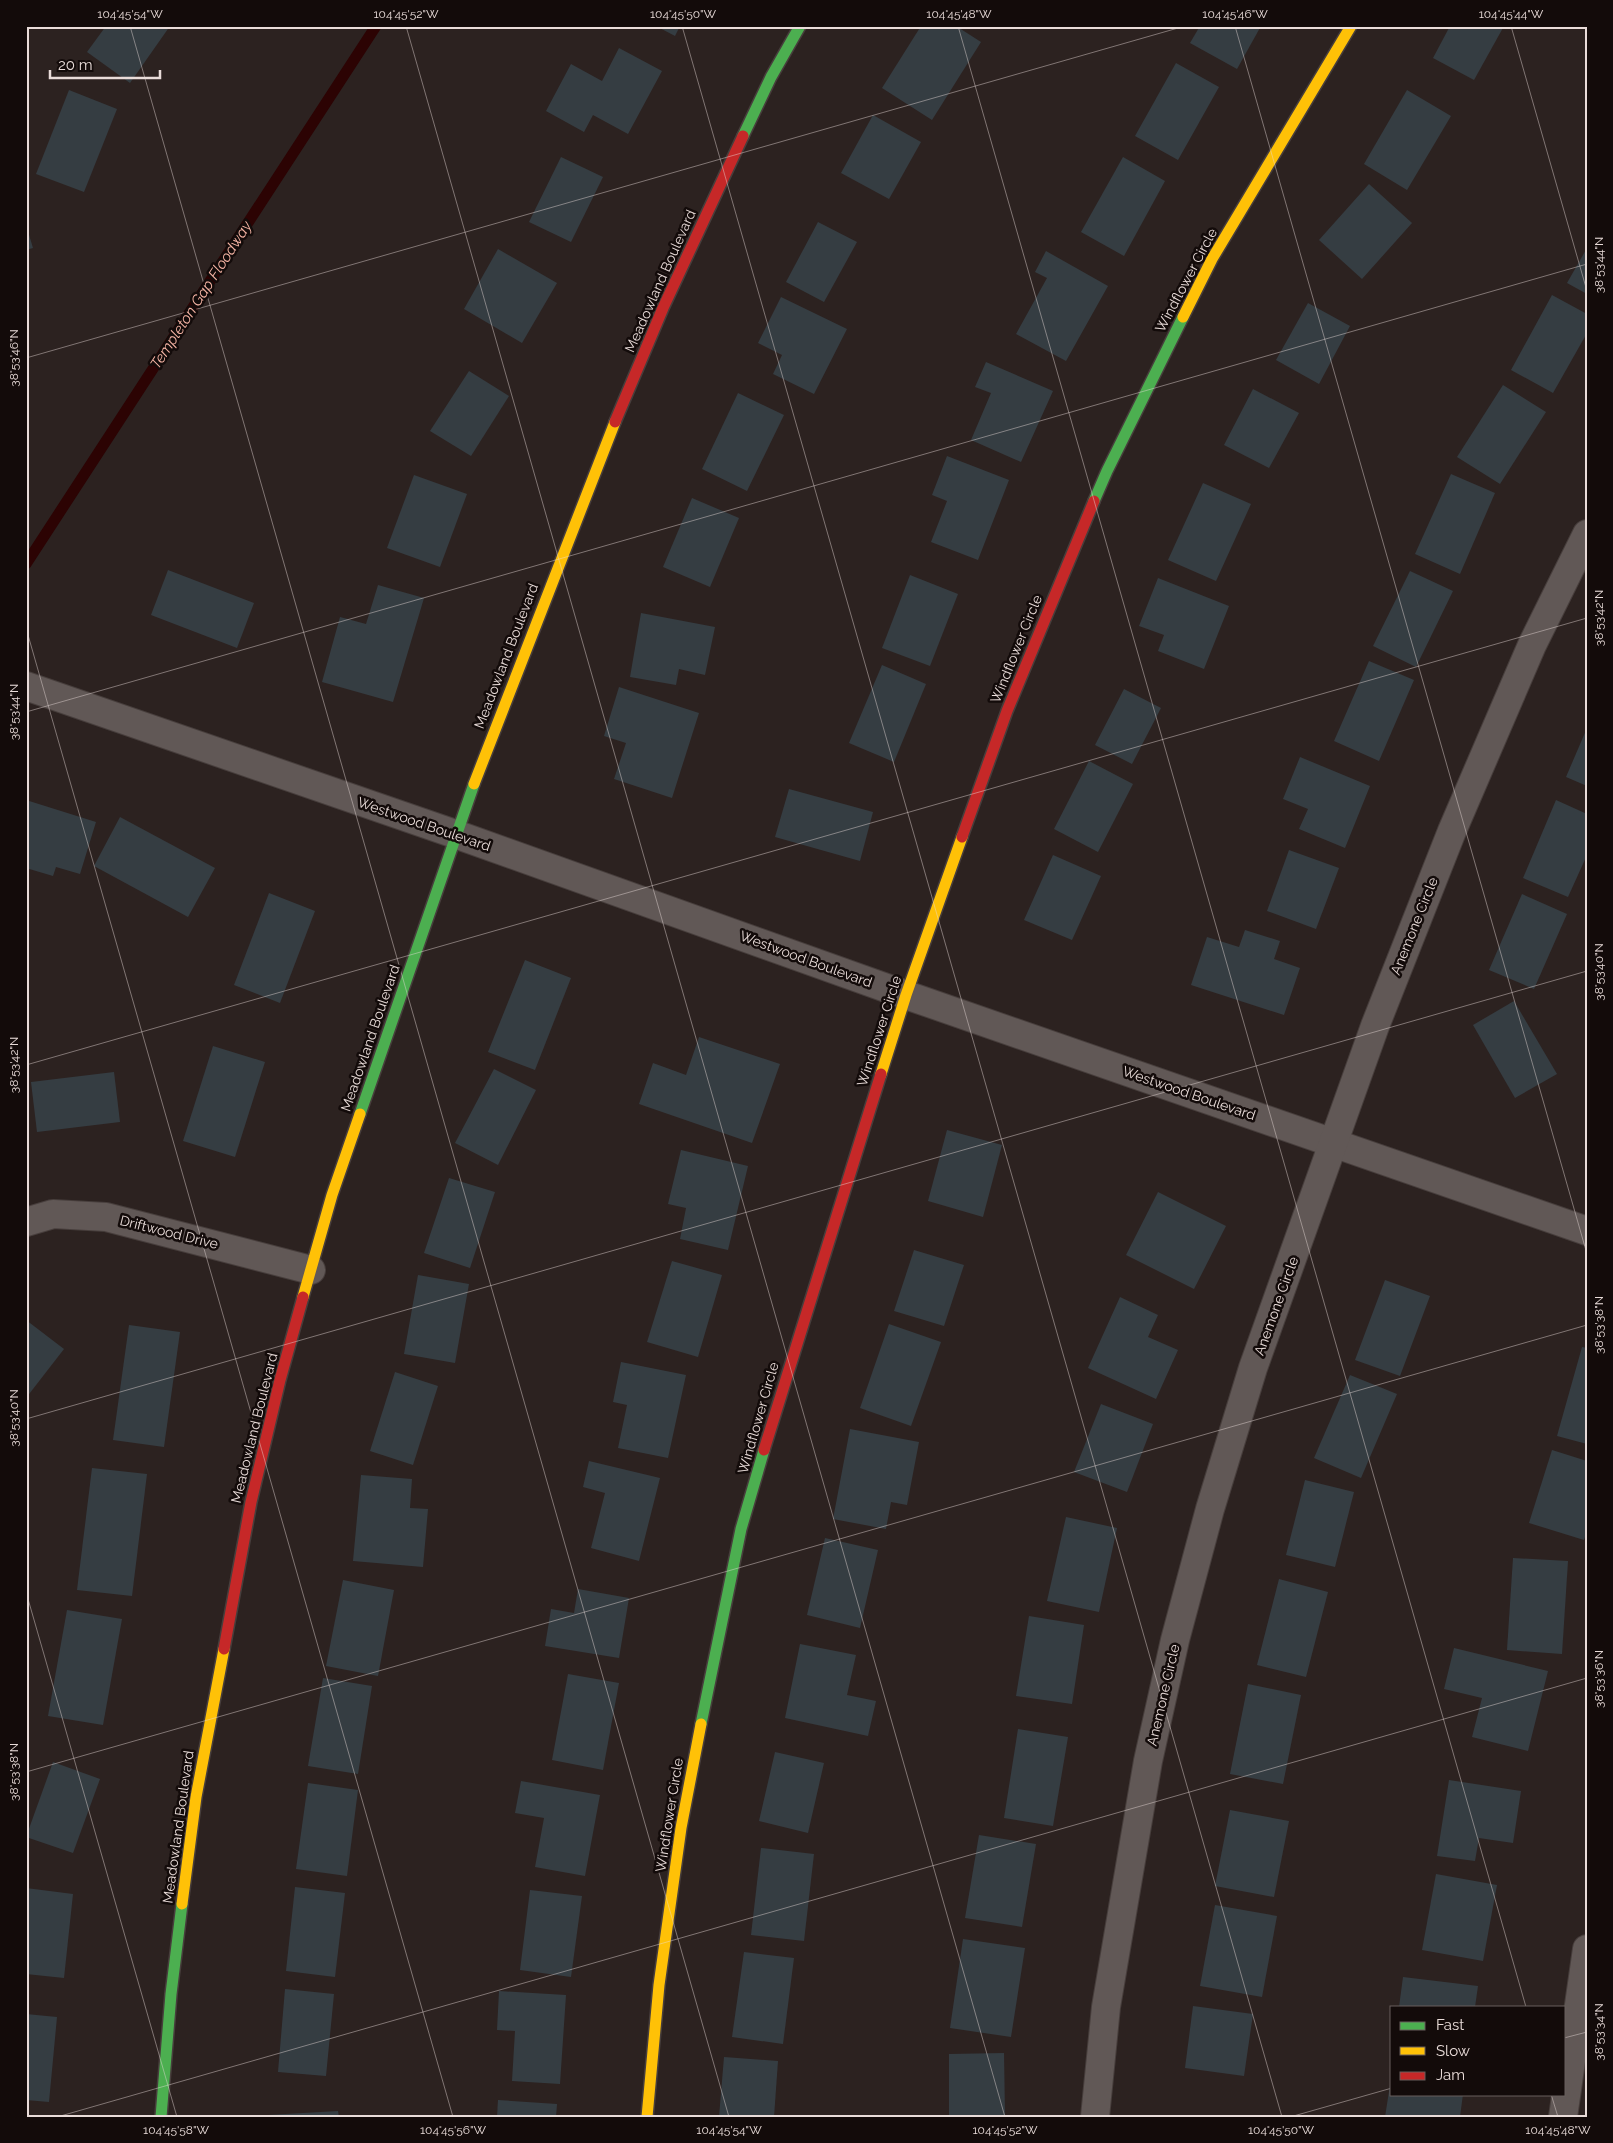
<svg xmlns="http://www.w3.org/2000/svg" width="1613" height="2143" font-family="Raleway,sans-serif">
	<style>
		.lines { fill: none; stroke-linecap: round; stroke-linejoin: round }
		.stream { stroke: #2c0303; stroke-width: 11 }
		.building { fill: #353d42 }
		.street-casing { stroke: #473e3c; stroke-width: 30 }
		.fast-casing { stroke: #473e3c; stroke-width: 14 }
		.slow-casing { stroke: #473e3c; stroke-width: 14 }
		.jam-casing { stroke: #473e3c; stroke-width: 14 }
		.street { stroke: #615856; stroke-width: 28 }
		.fast { stroke: #4caf50; stroke-width: 11 }
		.slow { stroke: #ffc107; stroke-width: 11 }
		.jam { stroke: #c62828; stroke-width: 11 }
		.ticks { fill: none; stroke: #e9dcd9; stroke-width: 1; stroke-opacity: 0.45 }
		.labels { text-anchor: middle; stroke-width: 5; stroke-linejoin: round; paint-order: stroke }
		.street-label { font-size: 14px; fill: #e9dcd9; stroke: #130b0a }
		.water-label { font-size: 15px; font-style: italic; fill: #f7b5a5; stroke: #130b0a }
		.neatline { fill: none; stroke: #e9dcd9; stroke-width: 2 }
		.ticks-label { font-size: 12px; text-anchor: middle; fill: #e9dcd9 }
	</style>
	<rect width="100%" height="100%" fill="#2c2220"/>
	<g class="lines">
		<!-- stream -->
		<path class="stream" d="M26 564 376 26"/>
	</g>
	<!-- building -->
	<g class="building">
		<path d="M106 26H170L130 83 87 52Z"/>
		<path d="M656 26H680L675 36Z"/>
		<path d="M921 26H956L981 42 932 120 882 88Z"/>
		<path d="M1200 26H1261L1237 69 1190 43Z"/>
		<path d="M1450 26H1504L1474 80 1433 58Z"/>
		<path d="M619 48 662 71 628 134 593 115 584 132 546 111 571 64 602 81Z"/>
		<path d="M1176 63 1219 87 1178 160 1135 136Z"/>
		<path d="M69 90 117 109 84 192 36 174Z"/>
		<path d="M1407 90 1451 116 1407 190 1364 164Z"/>
		<path d="M873 115 921 142 889 199 841 173Z"/>
		<path d="M561 157 603 177 571 242 529 222Z"/>
		<path d="M1123 157 1165 181 1124 256 1081 232Z"/>
		<path d="M1369 184 1412 223 1362 279 1319 240Z"/>
		<path d="M818 222 857 242 824 302 786 282Z"/>
		<path d="M26 225 33 248 26 250Z"/>
		<path d="M1587 248V294L1567 283Z"/>
		<path d="M498 249 557 283 522 343 464 309Z"/>
		<path d="M1046 251 1108 286 1066 361 1016 334 1047 278 1035 272Z"/>
		<path d="M1552 295 1587 314V333L1553 393 1511 370Z"/>
		<path d="M781 297 847 329 814 394 773 374 782 355 758 343Z"/>
		<path d="M1308 303 1350 326 1319 384 1276 360Z"/>
		<path d="M986 362 1053 391 1021 462 971 440 991 393 975 387Z"/>
		<path d="M469 371 509 396 471 456 430 431Z"/>
		<path d="M1503 385 1546 412 1500 484 1457 457Z"/>
		<path d="M1253 389 1299 413 1269 468 1224 445Z"/>
		<path d="M738 393 784 415 747 491 702 469Z"/>
		<path d="M947 456 1009 480 978 560 931 542 947 501 932 495Z"/>
		<path d="M1451 474 1495 493 1460 574 1415 554Z"/>
		<path d="M414 475 467 494 440 567 387 548Z"/>
		<path d="M1203 483 1251 504 1216 581 1168 560Z"/>
		<path d="M692 498 739 518 710 587 663 567Z"/>
		<path d="M168 570 254 603 237 648 151 615Z"/>
		<path d="M1410 571 1453 591 1416 667 1373 646Z"/>
		<path d="M910 575 958 594 930 666 882 648Z"/>
		<path d="M1158 578 1229 606 1204 669 1158 651 1164 635 1139 626Z"/>
		<path d="M378 585 424 598 393 702 322 682 340 617 366 624Z"/>
		<path d="M641 613 715 627 705 675 679 669 676 685 630 677Z"/>
		<path d="M1369 661 1414 680 1379 761 1334 741Z"/>
		<path d="M882 665 926 684 894 762 849 743Z"/>
		<path d="M619 687 699 713 672 798 614 779 626 743 604 736Z"/>
		<path d="M1124 689 1161 708 1132 764 1095 745Z"/>
		<path d="M1587 728V786L1566 777Z"/>
		<path d="M1300 757 1370 786 1345 848 1299 829 1308 809 1283 799Z"/>
		<path d="M1089 761 1133 784 1098 852 1054 829Z"/>
		<path d="M789 789 873 812 860 861 775 837Z"/>
		<path d="M26 800 96 822 80 874 56 867 53 876 26 868Z"/>
		<path d="M1556 800 1587 814V855L1568 897 1523 878Z"/>
		<path d="M120 817 215 868 188 917 94 866Z"/>
		<path d="M1289 850 1339 868 1316 929 1267 911Z"/>
		<path d="M1053 855 1101 876 1072 940 1024 920Z"/>
		<path d="M269 893 315 911 280 1003 234 985Z"/>
		<path d="M1522 894 1567 914 1534 989 1489 970Z"/>
		<path d="M1245 930 1280 941 1274 959 1300 968 1284 1015 1191 985 1207 937 1239 947Z"/>
		<path d="M525 960 571 978 535 1070 488 1052Z"/>
		<path d="M1514 1001 1557 1074 1515 1098 1473 1025Z"/>
		<path d="M699 1037 780 1064 752 1143 639 1104 653 1063 686 1075Z"/>
		<path d="M213 1046 265 1062 235 1157 183 1141Z"/>
		<path d="M494 1069 536 1090 498 1165 455 1143Z"/>
		<path d="M114 1072 120 1122 37 1132 31 1082Z"/>
		<path d="M947 1130 1002 1145 983 1217 928 1201Z"/>
		<path d="M681 1150 748 1166 728 1250 680 1239 686 1208 668 1204Z"/>
		<path d="M449 1178 495 1192 470 1268 424 1253Z"/>
		<path d="M1158 1192 1226 1226 1194 1289 1126 1255Z"/>
		<path d="M914 1250 964 1265 944 1326 894 1311Z"/>
		<path d="M672 1261 722 1275 698 1357 647 1342Z"/>
		<path d="M418 1275 469 1284 455 1363 404 1354Z"/>
		<path d="M1385 1280 1430 1296 1400 1376 1355 1360Z"/>
		<path d="M1120 1297 1158 1315 1148 1337 1178 1350 1156 1399 1088 1368Z"/>
		<path d="M26 1320 64 1349 26 1398Z"/>
		<path d="M889 1324 941 1342 911 1426 860 1408Z"/>
		<path d="M129 1325 180 1332 164 1447 113 1440Z"/>
		<path d="M1582 1347 1587 1348V1444L1557 1436Z"/>
		<path d="M621 1362 686 1375 668 1458 618 1448 627 1405 613 1402Z"/>
		<path d="M395 1372 438 1386 413 1465 370 1451Z"/>
		<path d="M1350 1375 1397 1394 1361 1478 1314 1458Z"/>
		<path d="M1101 1404 1153 1424 1127 1492 1074 1472Z"/>
		<path d="M850 1429 919 1442 907 1505 891 1502 886 1529 833 1519Z"/>
		<path d="M1552 1450 1587 1461V1531L1584 1540 1529 1523Z"/>
		<path d="M589 1461 660 1478 639 1561 591 1548 605 1493 583 1487Z"/>
		<path d="M92 1468 147 1474 132 1596 77 1590Z"/>
		<path d="M361 1475 412 1479 410 1508 428 1509 423 1567 353 1561Z"/>
		<path d="M1305 1480 1354 1492 1335 1567 1286 1555Z"/>
		<path d="M1066 1517 1117 1528 1099 1612 1047 1601Z"/>
		<path d="M825 1538 878 1550 860 1628 807 1615Z"/>
		<path d="M1513 1558 1568 1561 1562 1654 1507 1650Z"/>
		<path d="M1279 1579 1328 1592 1306 1677 1257 1665Z"/>
		<path d="M343 1580 394 1590 378 1676 326 1666Z"/>
		<path d="M578 1589 629 1598 619 1658 545 1646 551 1609 574 1613Z"/>
		<path d="M67 1610 122 1619 103 1725 48 1716Z"/>
		<path d="M1029 1616 1084 1625 1072 1704 1016 1696Z"/>
		<path d="M800 1644 856 1655 847 1695 876 1701 868 1736 785 1718Z"/>
		<path d="M1454 1648 1548 1671 1528 1751 1472 1737 1482 1698 1444 1689Z"/>
		<path d="M568 1674 619 1683 603 1770 552 1760Z"/>
		<path d="M323 1678 372 1686 358 1774 308 1766Z"/>
		<path d="M1248 1684 1301 1695 1283 1784 1230 1774Z"/>
		<path d="M1018 1729 1068 1737 1053 1826 1004 1818Z"/>
		<path d="M775 1752 824 1763 808 1833 759 1821Z"/>
		<path d="M53 1762 100 1779 73 1853 26 1837Z"/>
		<path d="M1449 1780 1521 1791 1513 1843 1479 1838 1475 1861 1437 1856Z"/>
		<path d="M521 1781 600 1795 585 1876 535 1867 544 1818 515 1813Z"/>
		<path d="M308 1783 358 1790 347 1876 296 1869Z"/>
		<path d="M1230 1810 1289 1821 1274 1897 1215 1886Z"/>
		<path d="M979 1835 1036 1844 1022 1927 965 1918Z"/>
		<path d="M761 1848 814 1854 804 1941 751 1935Z"/>
		<path d="M1436 1874 1497 1885 1483 1961 1422 1950Z"/>
		<path d="M295 1887 345 1893 335 1977 286 1971Z"/>
		<path d="M26 1888 73 1894 64 1978 26 1974Z"/>
		<path d="M530 1890 582 1896 571 1977 520 1970Z"/>
		<path d="M1215 1905 1277 1916 1262 1997 1200 1986Z"/>
		<path d="M963 1939 1025 1948 1011 2037 950 2028Z"/>
		<path d="M744 1952 794 1958 783 2044 732 2037Z"/>
		<path d="M1403 1977 1478 1986 1475 2007H1399Z"/>
		<path d="M285 1989 334 1994 326 2076 278 2072Z"/>
		<path d="M499 1991 566 1995 560 2084 512 2081 515 2031 497 2030Z"/>
		<path d="M1193 2006 1253 2014 1244 2076 1185 2068Z"/>
		<path d="M26 2014 57 2017 49 2102 26 2100Z"/>
		<path d="M1004 2053 1005 2117H949V2054Z"/>
		<path d="M724 2057 778 2061 774 2117H719Z"/>
		<path d="M1390 2085H1392V2094H1463L1460 2117H1385Z"/>
		<path d="M498 2100 557 2104 556 2117H497Z"/>
		<path d="M338 2111 339 2117H268V2115Z"/>
	</g>
	<g class="lines">
		<defs>
			<g id="street">
				<path d="M26 686 455 834 906 995 1587 1231"/>
				<path d="M26 1222 53 1214 106 1217 311 1270"/>
				<path d="M1095 2117 1106 2007 1148 1761 1175 1640 1210 1509 1253 1368 1375 1026 1452 831 1532 645 1587 534"/>
				<path d="M1563 2117 1587 1949"/>
			</g>
			<g id="fast">
				<path d="M743 136 771 77 800 26"/>
				<path d="M1094 501 1107 471 1183 317"/>
				<path d="M360 1114 474 784"/>
				<path d="M701 1724 741 1529 764 1450"/>
				<path d="M161 2117 171 1994 182 1904"/>
			</g>
			<g id="slow">
				<path d="M1183 317 1212 259 1351 26"/>
				<path d="M474 784 615 422"/>
				<path d="M881 1074 906 995 962 837"/>
				<path d="M303 1297 332 1195 360 1114"/>
				<path d="M182 1904 196 1797 224 1649"/>
				<path d="M647 2117 659 1985 681 1828 701 1724"/>
			</g>
			<g id="jam">
				<path d="M615 422 663 308 743 136"/>
				<path d="M962 837 1007 711 1094 501"/>
				<path d="M764 1450 881 1074"/>
				<path d="M224 1649 251 1502 280 1380 303 1297"/>
			</g>
		</defs>
		<!-- street casing -->
		<use href="#street" class="street-casing"/>
		<!-- fast casing -->
		<use href="#fast" class="fast-casing"/>
		<!-- slow casing -->
		<use href="#slow" class="slow-casing"/>
		<!-- jam casing -->
		<use href="#jam" class="jam-casing"/>
		<!-- street -->
		<use href="#street" class="street"/>
		<!-- fast -->
		<use href="#fast" class="fast"/>
		<!-- slow -->
		<use href="#slow" class="slow"/>
		<!-- jam -->
		<use href="#jam" class="jam"/>
	</g>
	<!-- ticks -->
	<path class="ticks" d="M130 26 729 2117M406 26 1005 2117M682 26 1282 2117M958 26 1526 2007M1235 26 1587 1254M1511 26 1587 291M26 358 1185 26M26 628 453 2117M26 712 1587 264M26 1065 1587 618M26 1419 1587 971M26 1592 177 2117M26 1772 1587 1325M1564 2038 1587 2032M1551 2094 1558 2117M57 2117 1587 1678M1290 2117 1392 2088"/>
	<g class="labels">
		<!-- street labels -->
		<g class="street-label">
			<text transform="translate(1186 280) rotate(-62)" y="5">Windflower Circle</text>
			<text transform="translate(660 281) rotate(-66)" y="5">Meadowland Boulevard</text>
			<text transform="translate(1016 649) rotate(-68)" y="5">Windflower Circle</text>
			<text transform="translate(506 656) rotate(-69)" y="5">Meadowland Boulevard</text>
			<text transform="translate(424 824) rotate(19)" y="5">Westwood Boulevard</text>
			<text transform="translate(1414 926) rotate(-68)" y="5">Anemone Circle</text>
			<text transform="translate(806 959) rotate(20)" y="5">Westwood Boulevard</text>
			<text transform="translate(879 1031) rotate(-72)" y="5">Windflower Circle</text>
			<text transform="translate(370 1038) rotate(-71)" y="5">Meadowland Boulevard</text>
			<text transform="translate(1189 1093) rotate(19)" y="5">Westwood Boulevard</text>
			<text transform="translate(169 1232) rotate(14)" y="5">Driftwood Drive</text>
			<text transform="translate(1276 1306) rotate(-70)" y="5">Anemone Circle</text>
			<text transform="translate(758 1418) rotate(-74)" y="5">Windflower Circle</text>
			<text transform="translate(254 1428) rotate(-76)" y="5">Meadowland Boulevard</text>
			<text transform="translate(1163 1695) rotate(-77)" y="5">Anemone Circle</text>
			<text transform="translate(669 1815) rotate(-81)" y="5">Windflower Circle</text>
			<text transform="translate(178 1827) rotate(-82)" y="5">Meadowland Boulevard</text>
		</g>
		<!-- water labels -->
		<g class="water-label">
			<text transform="translate(201 295) rotate(-57)" y="5">Templeton Gap Floodway</text>
		</g>
	</g>
	<!-- border -->
	<rect width="1613" height="2143" fill="none" stroke="#130b0a" stroke-width="55"/>
	<!-- legend -->
	<rect x="1390" y="2006" width="175" height="90" fill="#130b0a" stroke="#695f5d"/>
	<rect x="1400" y="2022" width="25" height="8" fill="#4caf50" stroke="#695f5d"/>
	<text x="1436" y="2030" font-size="15" fill="#e9dcd9">Fast</text>
	<rect x="1400" y="2047" width="25" height="8" fill="#ffc107" stroke="#695f5d"/>
	<text x="1436" y="2056" font-size="15" fill="#e9dcd9">Slow</text>
	<rect x="1400" y="2072" width="25" height="8" fill="#c62828" stroke="#695f5d"/>
	<text x="1436" y="2080" font-size="15" fill="#e9dcd9">Jam</text>
	<!-- scale -->
	<path d="M50 70v8h110v-8" fill="none" stroke="#e9dcd9" stroke-width="2.5"/>
	<text x="58" y="70" font-size="15" fill="#e9dcd9" stroke="#130b0a" stroke-width="4" paint-order="stroke">20 m</text>
	<rect x="28" y="28" width="1558" height="2088" class="neatline"/>
	<g class="ticks-label">
		<text x="130" y="18">104°45'54"W</text>
		<text x="406" y="18">104°45'52"W</text>
		<text x="683" y="18">104°45'50"W</text>
		<text x="959" y="18">104°45'48"W</text>
		<text x="1235" y="18">104°45'46"W</text>
		<text x="1511" y="18">104°45'44"W</text>
		<text transform="translate(1599 265) rotate(-90)" y="4">38°53'44"N</text>
		<text transform="translate(14 358) rotate(-90)" y="4">38°53'46"N</text>
		<text transform="translate(1599 618) rotate(-90)" y="4">38°53'42"N</text>
		<text transform="translate(14 712) rotate(-90)" y="4">38°53'44"N</text>
		<text transform="translate(1599 972) rotate(-90)" y="4">38°53'40"N</text>
		<text transform="translate(14 1065) rotate(-90)" y="4">38°53'42"N</text>
		<text transform="translate(1599 1325) rotate(-90)" y="4">38°53'38"N</text>
		<text transform="translate(14 1418) rotate(-90)" y="4">38°53'40"N</text>
		<text transform="translate(1599 1679) rotate(-90)" y="4">38°53'36"N</text>
		<text transform="translate(14 1772) rotate(-90)" y="4">38°53'38"N</text>
		<text transform="translate(1599 2032) rotate(-90)" y="4">38°53'34"N</text>
		<text x="176" y="2134">104°45'58"W</text>
		<text x="453" y="2134">104°45'56"W</text>
		<text x="729" y="2134">104°45'54"W</text>
		<text x="1005" y="2134">104°45'52"W</text>
		<text x="1281" y="2134">104°45'50"W</text>
		<text x="1558" y="2134">104°45'48"W</text>
	</g>
</svg>
